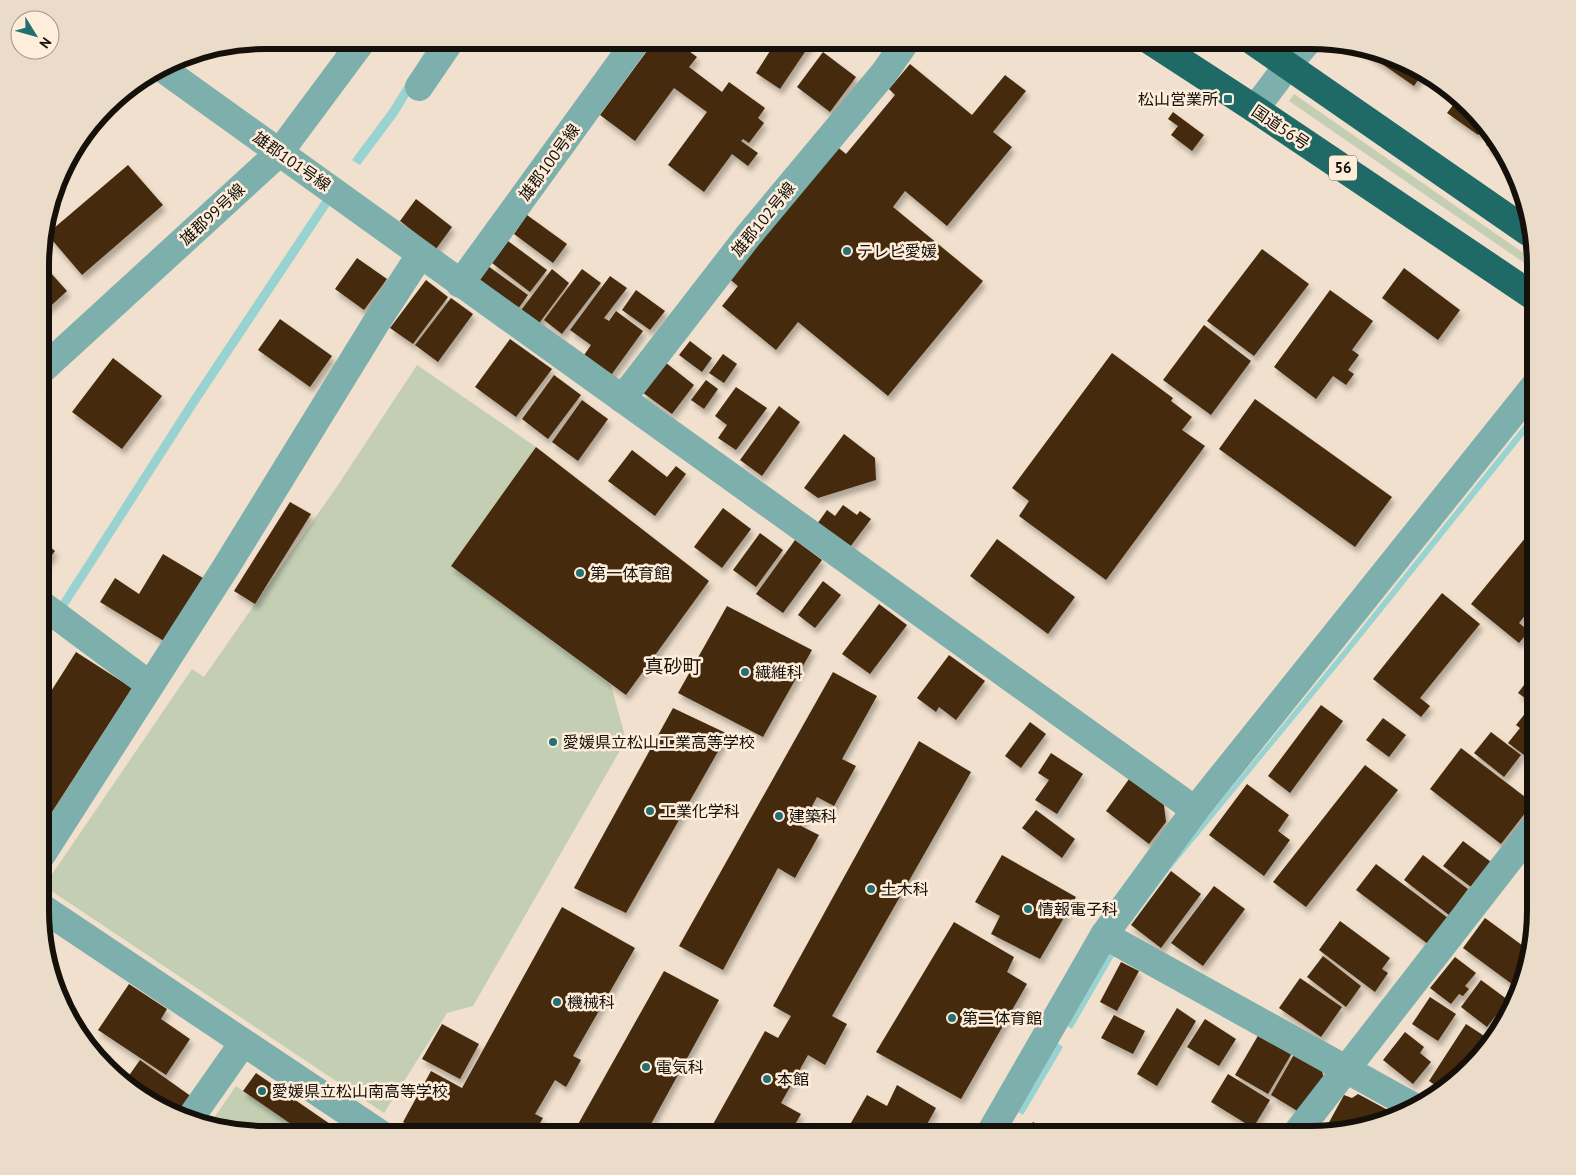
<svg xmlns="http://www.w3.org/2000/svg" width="1576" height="1175" font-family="'PT Sans','Noto Sans JP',sans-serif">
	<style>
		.green { fill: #c3ceb3 }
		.water { fill: #98d2d1 }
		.building { fill: #452c0b; filter: url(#shadow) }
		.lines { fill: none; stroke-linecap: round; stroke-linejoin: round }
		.minor { stroke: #7dafac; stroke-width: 28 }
		.highway { stroke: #1f6a67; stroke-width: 28 }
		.poi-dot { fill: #246f72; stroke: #feedda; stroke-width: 2 }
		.labels { text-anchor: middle; stroke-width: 5; stroke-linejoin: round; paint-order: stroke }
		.shield { fill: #feedda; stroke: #5b5248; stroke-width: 1 }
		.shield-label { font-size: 15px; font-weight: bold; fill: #151009 }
		.poi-label { font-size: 16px; fill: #151009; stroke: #feedda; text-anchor: start }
		.street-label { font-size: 16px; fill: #151009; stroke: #feedda }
		.quarter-label { font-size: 19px; fill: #151009; stroke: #feedda }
		.rim { fill: none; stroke: #151009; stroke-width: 6 }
	</style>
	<defs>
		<filter id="shadow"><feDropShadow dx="3" dy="5.5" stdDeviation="2.5" flood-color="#0004"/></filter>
	</defs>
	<rect width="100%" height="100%" fill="#f0e0cd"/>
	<!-- green -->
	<g class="green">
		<path d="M1294 94 1535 261 1536 271 1289 101Z"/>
		<path d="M417 365 536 447 451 566 611 685 626 740 473 1006 447 1013 384 1113 44 886 192 669 204 677 338 485Z"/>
		<path d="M236 1086 307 1135H250L209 1125Z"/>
	</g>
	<!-- water -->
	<g class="water">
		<path d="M432 40H442L398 114 360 165 352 160 390 109Z"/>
		<path d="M323 199 330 205 197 405 67 607 60 602 190 399Z"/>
		<path d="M1536 410V420L1347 655 1169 871 1130 924 1127 919 1200 826 1343 651Z"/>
		<path d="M1106 951 1114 956 1072 1029 1064 1024Z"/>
		<path d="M1056 1042 1063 1047 1023 1115 1015 1110Z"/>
	</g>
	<!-- building -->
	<g class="building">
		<path d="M655 40H674L697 57 689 67 722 92 729 82 765 108 758 118 764 123 749 143 743 139 741 141 758 153 748 166 732 154 704 192 668 165 707 112 674 88 635 141 600 115Z"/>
		<path d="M777 40H813L780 89 756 73Z"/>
		<path d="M1359 48 1397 57 1423 73 1414 86Z"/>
		<path d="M823 52 856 77 830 112 797 87Z"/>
		<path d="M910 64 972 115 1005 75 1026 91 993 132 1012 147 947 226 905 191 893 207 983 281 888 396 798 322 776 350 722 306 738 286 727 277 835 145 846 154 895 95 889 89Z"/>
		<path d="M1460 96 1484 127 1478 135 1447 113Z"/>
		<path d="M1173 112 1204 135 1192 151 1171 135 1178 126 1168 119Z"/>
		<path d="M1492 137 1511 163 1486 145Z"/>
		<path d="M128 165 163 205 82 275 47 234Z"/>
		<path d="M416 199 452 227 436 249 400 221Z"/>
		<path d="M527 215 567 244 553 263 514 234Z"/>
		<path d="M508 241 547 270 530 292 492 263Z"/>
		<path d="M1262 249 1309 284 1254 356 1207 321Z"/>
		<path d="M357 258 387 279 364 310 335 289Z"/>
		<path d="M42 263 67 291 42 314Z"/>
		<path d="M488 266 528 295 515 313 475 284Z"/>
		<path d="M1404 268 1460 310 1438 340 1382 298Z"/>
		<path d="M552 269 569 283 537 326 519 313Z"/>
		<path d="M582 269 601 283 562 334 544 320Z"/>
		<path d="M610 276 627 288 604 318 609 321 616 311 643 331 609 378 582 358 591 345 570 330Z"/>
		<path d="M426 280 448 297 413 344 390 328Z"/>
		<path d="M636 290 665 311 650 330 622 310Z"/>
		<path d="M1330 290 1373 321 1352 350 1359 355 1348 370 1354 374 1346 385 1333 376 1316 399 1274 367Z"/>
		<path d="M451 298 473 314 438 362 415 345Z"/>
		<path d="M280 319 332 356 310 387 258 350Z"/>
		<path d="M1204 325 1251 361 1211 415 1163 380Z"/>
		<path d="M510 339 552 369 516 417 475 387Z"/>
		<path d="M690 341 712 358 702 372 679 355Z"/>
		<path d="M1112 353 1173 398 1171 401 1192 417 1182 430 1205 446 1106 580 1019 516 1029 501 1012 488Z"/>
		<path d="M723 354 737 364 724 383 709 373Z"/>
		<path d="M113 358 162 396 122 449 72 412Z"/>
		<path d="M665 362 694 385 672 414 642 392Z"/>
		<path d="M554 375 581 395 548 439 522 419Z"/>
		<path d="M706 380 718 389 704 409 691 400Z"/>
		<path d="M736 387 767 408 736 450 718 438 727 425 715 416Z"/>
		<path d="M1255 399 1392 497 1355 547 1219 449Z"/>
		<path d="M582 400 608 419 578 461 552 442Z"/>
		<path d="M779 406 800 422 762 476 740 460Z"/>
		<path d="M844 434 875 458 876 480 818 498 804 488Z"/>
		<path d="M536 447 709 581 626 695 451 566Z"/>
		<path d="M632 450 667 477 676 466 686 474 655 516 608 481Z"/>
		<path d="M290 502 311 514 255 604 234 591Z"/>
		<path d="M843 505 857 515 860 511 871 519 847 551 815 527 827 510 835 516Z"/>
		<path d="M723 508 751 529 722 568 694 547Z"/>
		<path d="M1536 525V602L1519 623 1529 631 1519 643 1471 604Z"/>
		<path d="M760 533 783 550 756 587 733 570Z"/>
		<path d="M997 539 1075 597 1048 634 970 576Z"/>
		<path d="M41 540 55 551 41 570Z"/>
		<path d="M795 540 822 560 783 613 756 594Z"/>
		<path d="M163 554 203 578 164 641 100 602 115 578 139 594Z"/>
		<path d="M823 581 841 595 815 628 798 615Z"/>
		<path d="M1442 593 1480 624 1420 698 1430 706 1421 717 1373 679Z"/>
		<path d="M879 604 907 625 870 674 842 654Z"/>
		<path d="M727 606 812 650 763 737 678 693Z"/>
		<path d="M76 652 132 688 41 829V707Z"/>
		<path d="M949 655 985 681 956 720 939 707 936 712 917 698Z"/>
		<path d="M1536 669V706L1518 693Z"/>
		<path d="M833 672 877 696 842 759 856 766 834 806 817 797 801 826 819 835 795 878 778 868 723 970 679 946Z"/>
		<path d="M1321 705 1343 721 1290 793 1268 776Z"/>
		<path d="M1531 706 1536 710V764L1508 743 1520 728 1516 725Z"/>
		<path d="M673 708 728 734 626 913 574 888Z"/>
		<path d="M1383 718 1406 735 1389 757 1366 740Z"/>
		<path d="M1030 722 1046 734 1021 768 1005 756Z"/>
		<path d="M1491 732 1521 755 1504 777 1474 753Z"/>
		<path d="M919 741 971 772 832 1016 847 1024 825 1065 808 1055 781 1103 801 1114 789 1135H707L765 1031 778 1038 791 1016 773 1006Z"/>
		<path d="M1461 748 1533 803 1501 844 1430 789Z"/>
		<path d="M1051 753 1083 774 1057 814 1035 800 1049 780 1038 773Z"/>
		<path d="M1365 765 1398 790 1306 907 1273 882Z"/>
		<path d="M1129 779 1164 805 1166 822 1149 844 1106 811Z"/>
		<path d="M1247 784 1289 815 1278 831 1290 840 1264 876 1209 835Z"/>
		<path d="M1036 810 1075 839 1062 858 1022 828Z"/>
		<path d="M1463 841 1491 862 1471 887 1443 866Z"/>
		<path d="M1002 855 1076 897 1040 959 991 934 1000 916 975 902Z"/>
		<path d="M1423 855 1468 889 1449 915 1404 880Z"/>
		<path d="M1376 864 1448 918 1428 944 1356 890Z"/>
		<path d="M1171 871 1201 894 1161 948 1131 925Z"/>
		<path d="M1214 886 1245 909 1203 966 1171 943Z"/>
		<path d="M562 907 635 948 573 1056 581 1060 566 1087 555 1080 535 1114 543 1118 533 1135H426L403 1122 431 1071 462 1088Z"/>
		<path d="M1485 918 1530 951 1520 990 1463 948Z"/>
		<path d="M1340 921 1390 958 1382 969 1388 973 1375 992 1319 950Z"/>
		<path d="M954 922 1014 957 1007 972 1027 984 961 1099 876 1052Z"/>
		<path d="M1323 956 1361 986 1346 1007 1307 977Z"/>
		<path d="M1455 957 1476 973 1465 986 1469 989 1463 996 1459 994 1451 1004 1430 988Z"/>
		<path d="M1121 962 1139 971 1117 1011 1100 1002Z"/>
		<path d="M664 971 719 1000 645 1135H572Z"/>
		<path d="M1300 978 1342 1007 1321 1037 1279 1008Z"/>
		<path d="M1481 980 1508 1000 1487 1027 1461 1007Z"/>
		<path d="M129 984 167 1009 161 1019 190 1039 166 1075 98 1030Z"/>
		<path d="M1430 997 1456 1014 1438 1041 1412 1024Z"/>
		<path d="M1177 1008 1196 1021 1157 1086 1137 1074Z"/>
		<path d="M1114 1015 1145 1031 1133 1054 1101 1038Z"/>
		<path d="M1205 1019 1236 1039 1219 1066 1187 1047Z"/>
		<path d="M442 1024 479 1044 460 1079 422 1059Z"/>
		<path d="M1466 1024 1492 1041 1481 1058 1479 1060 1473 1055 1461 1073 1441 1089 1429 1081Z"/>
		<path d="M1405 1032 1424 1047 1420 1053 1431 1062 1413 1084 1383 1060Z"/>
		<path d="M1259 1034 1292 1053 1268 1094 1235 1075Z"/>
		<path d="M1296 1051 1321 1065 1324 1081 1304 1115 1271 1095Z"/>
		<path d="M140 1060 192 1097 177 1117 123 1084Z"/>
		<path d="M256 1073 346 1135H307L243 1091Z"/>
		<path d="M1228 1074 1270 1100 1253 1128 1211 1102Z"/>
		<path d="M897 1085 936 1108 921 1135H844L867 1095 887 1106Z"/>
		<path d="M1358 1094 1397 1115 1333 1130 1327 1126 1344 1095 1352 1098Z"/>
		<path d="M1033 1122 1055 1135H1025Z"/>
	</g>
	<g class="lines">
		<!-- minor -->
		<g class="minor">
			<path d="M163 69 1195 810"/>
			<path d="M419 87 451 40"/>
			<path d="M1255 109 1288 65 1309 40"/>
			<path d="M460 284 637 40"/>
			<path d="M42 370 279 153 363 40"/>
			<path d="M622 399 748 236 884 73 907 40"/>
			<path d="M41 604 150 685"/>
			<path d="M41 856 226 567 376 323 420 255"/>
			<path d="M41 907 382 1135"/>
			<path d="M1104 935 1416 1108"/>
			<path d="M189 1120 243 1043"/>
			<path d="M989 1135 1104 935 1195 810 1536 384"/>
			<path d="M1295 1135 1536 825"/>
		</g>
		<!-- highway -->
		<g class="highway">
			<path d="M1149 40 1255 109 1536 298"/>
			<path d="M1251 40 1528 232"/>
		</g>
	</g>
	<!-- markers -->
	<g class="poi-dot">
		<rect x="1223" y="94" width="10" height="10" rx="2.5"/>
		<circle cx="847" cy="251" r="5"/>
		<circle cx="580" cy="573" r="5"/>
		<circle cx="745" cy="672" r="5"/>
		<circle cx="553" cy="742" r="5"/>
		<circle cx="650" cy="811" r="5"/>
		<circle cx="779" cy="816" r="5"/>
		<circle cx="871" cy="889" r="5"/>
		<circle cx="1028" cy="909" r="5"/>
		<circle cx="557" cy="1002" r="5"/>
		<circle cx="952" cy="1018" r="5"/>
		<circle cx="646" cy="1067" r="5"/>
		<circle cx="767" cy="1079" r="5"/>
		<circle cx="262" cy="1091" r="5"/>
	</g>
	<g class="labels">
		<!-- shield labels -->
		<rect class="shield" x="1329" y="155.5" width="28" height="25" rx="4"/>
		<g class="shield-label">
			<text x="1343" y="173">56</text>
		</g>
		<!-- poi labels -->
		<g class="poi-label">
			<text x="1218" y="105" text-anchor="end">松山営業所</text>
			<text x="857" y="257">テレビ愛媛</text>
			<text x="590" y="579">第一体育館</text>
			<text x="755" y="678">繊維科</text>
			<text x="563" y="748">愛媛県立松山工業高等学校</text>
			<text x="660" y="817">工業化学科</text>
			<text x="789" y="822">建築科</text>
			<text x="881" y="895">土木科</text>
			<text x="1038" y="915">情報電子科</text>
			<text x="567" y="1008">機械科</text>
			<text x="962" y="1024">第二体育館</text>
			<text x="656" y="1073">電気科</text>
			<text x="777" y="1085">本館</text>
			<text x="272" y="1097">愛媛県立松山南高等学校</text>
		</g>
		<!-- street labels -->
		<g class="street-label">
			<text transform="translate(1281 127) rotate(34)" y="6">国道56号</text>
			<text transform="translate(292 161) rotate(35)" y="6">雄郡101号線</text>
			<text transform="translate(549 162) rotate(-54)" y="6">雄郡100号線</text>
			<text transform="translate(212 214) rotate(-43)" y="6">雄郡99号線</text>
			<text transform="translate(763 219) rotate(-51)" y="6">雄郡102号線</text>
		</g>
		<!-- quarter labels -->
		<g class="quarter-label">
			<text x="673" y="673">真砂町</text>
		</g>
	</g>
	<!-- crop -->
	<path d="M0 0H1576V1175H0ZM265 49H1311A216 216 0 0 1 1527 265V910A216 216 0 0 1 1311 1126H265A216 216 0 0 1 49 910V265A216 216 0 0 1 265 49Z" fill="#ebdbc9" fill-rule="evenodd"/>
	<path class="rim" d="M265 49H1311A216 216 0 0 1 1527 265V910A216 216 0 0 1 1311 1126H265A216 216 0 0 1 49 910V265A216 216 0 0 1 265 49Z"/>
	<!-- north arrow -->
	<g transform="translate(35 35) rotate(127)"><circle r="24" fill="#feedda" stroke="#a19586"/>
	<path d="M0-4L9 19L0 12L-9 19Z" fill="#246f72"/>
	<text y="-8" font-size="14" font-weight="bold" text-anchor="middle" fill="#151009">N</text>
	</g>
</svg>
